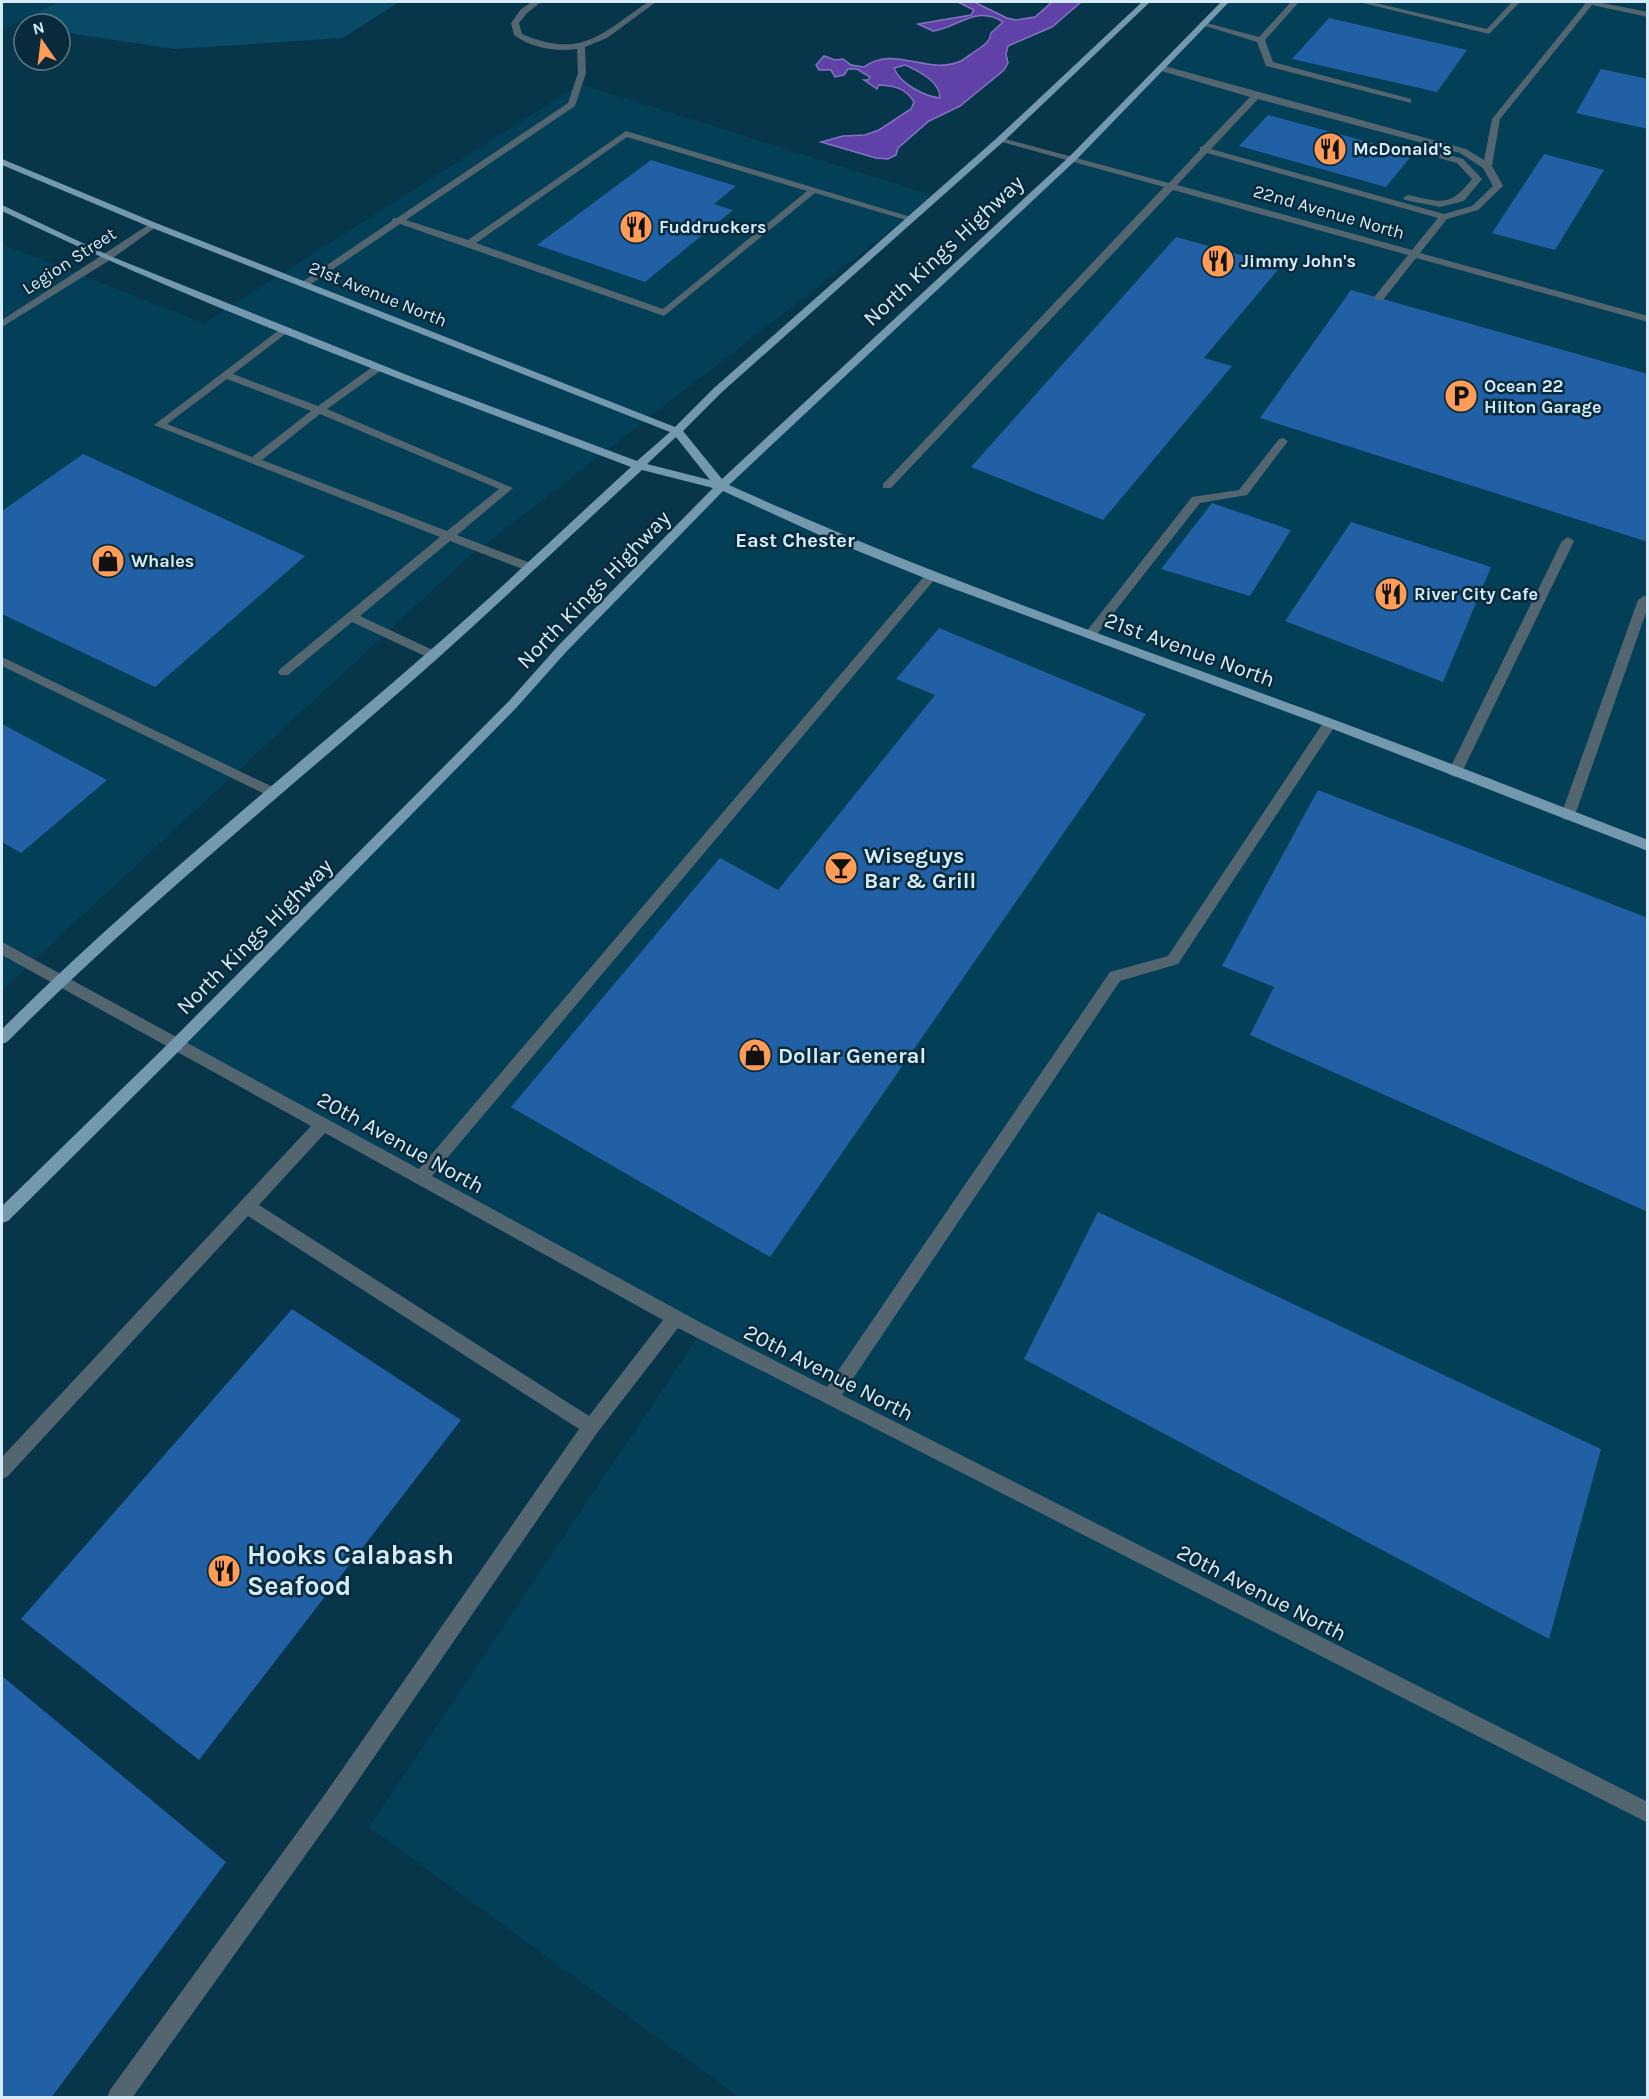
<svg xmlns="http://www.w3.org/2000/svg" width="1649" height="2099" font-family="Karla,sans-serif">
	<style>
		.built { fill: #043f58 }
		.green { fill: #094b67 }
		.water { fill: #6041a8; stroke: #8374c0; stroke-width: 1.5; fill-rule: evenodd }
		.building { fill: #2160a4 }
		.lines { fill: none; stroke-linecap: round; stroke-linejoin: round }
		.minor { fill: #53656f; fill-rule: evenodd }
		.major { fill: #7498ad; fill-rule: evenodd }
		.labels { text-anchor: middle; stroke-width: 5; stroke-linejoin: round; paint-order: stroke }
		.far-poi-label { font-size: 18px; font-weight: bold; fill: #d5ebf8; stroke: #092a3a; text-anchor: start }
		.far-street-label { font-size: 18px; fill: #d5ebf8; stroke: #092a3a }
		.far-neighbourhood-label { font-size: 20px; font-weight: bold; fill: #d5ebf8; stroke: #092a3a }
		.street-label { font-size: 22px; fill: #d5ebf8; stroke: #092a3a }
		.poi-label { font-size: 22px; font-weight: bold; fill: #d5ebf8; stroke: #092a3a; text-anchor: start }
		.near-poi-label { font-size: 27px; font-weight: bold; fill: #d5ebf8; stroke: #092a3a; text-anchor: start }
	</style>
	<rect width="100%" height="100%" fill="#07354a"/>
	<!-- built -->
	<g class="built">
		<path d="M2 2H58L2 30Z"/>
		<path d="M1225 2H1647V2097H739L369 1827 701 1332 177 1044 721 486 1074 157Z"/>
		<path d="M580 84 935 196 465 560 2 990V244L204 323Z"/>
	</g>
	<!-- green -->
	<path class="green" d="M58 2H399L343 38 175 49 74 34 60 31V24H32L21 21Z"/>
	<!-- water -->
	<path class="water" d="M958 2H974L1007 18 1016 20 1035 17 1052 2H1081L1052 27 1008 46 1006 54 1008 63 1004 70 960 106 929 121 898 148 896 155 888 159 876 158 821 142 843 136 865 135 879 130 911 109 914 102C906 88 895 86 879 85L877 89 864 80H868L870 77 857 69H848L844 75 835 77 831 70H819L816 65 824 56 835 60 843 59 851 65 864 67C893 44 929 76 961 61 966 58 971 54 977 50 984 45 990 42 991 33L1003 22C977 4 957 28 933 31L918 24 971 15 974 10ZM905 65C918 71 940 81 940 98 924 96 900 84 894 68Z"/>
	<!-- building -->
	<g class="building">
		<path d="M1329 18 1467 50 1437 92 1292 59Z"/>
		<path d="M1601 69 1648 79V129L1576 113Z"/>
		<path d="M1268 115 1413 154 1386 187 1239 146Z"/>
		<path d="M1544 154 1604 170 1555 250 1492 233Z"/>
		<path d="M651 160 736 186 714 204 733 210 645 282 537 245Z"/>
		<path d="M1176 237 1281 266 1204 358 1232 366 1103 520 971 467Z"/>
		<path d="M1351 290 1648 374V542L1260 418Z"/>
		<path d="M83 454 305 556 155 687 2 614V511Z"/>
		<path d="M1212 503 1291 530 1250 596 1161 569Z"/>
		<path d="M1351 522 1491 567 1443 682 1285 621Z"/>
		<path d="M939 628 1146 714 770 1257 511 1107 720 858 778 890 935 695 896 679Z"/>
		<path d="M2 724 107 780 21 853 2 842Z"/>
		<path d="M1318 790 1648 918V1212L1250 1035 1274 987 1222 966Z"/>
		<path d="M1098 1212 1601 1449 1549 1639 1024 1359Z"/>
		<path d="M292 1309 461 1420 199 1760 21 1619Z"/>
		<path d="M2 1676 226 1862 51 2098H2Z"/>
	</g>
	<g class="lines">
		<!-- minor -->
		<g class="minor">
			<path d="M532 2H541L527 13 519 23 522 34C581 59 600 35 648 2H656L607 38 585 47 586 73 575 106 406 220 468 240 626 131 914 218 906 220 815 193 664 316 400 224 308 286H302V282L392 221 393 218H397L568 103 578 73 577 49C556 52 531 48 514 35L511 23 521 9ZM627 137 807 191 663 309 476 243Z"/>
			<path d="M1291 2H1299L1265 40 1273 62 1411 99V103L1266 66 1257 42 1199 24 1203 22 1259 37Z"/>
			<path d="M1359 2H1371L1487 29 1512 2H1520L1489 34Z"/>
			<path d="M1584 2H1597L1648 12V17L1592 5 1500 119 1492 166 1503 186 1501 188 1478 210 1447 219 1420 253 1648 316V322L1416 258 1383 300H1375V296L1408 255 1173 190 891 488H883V484L1164 187 998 141V137L1169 183 1200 150V147L1203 146 1250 97 1158 70V66L1161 65 1466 149 1484 160 1492 119 1585 4ZM1258 99 1460 153 1483 168 1493 186 1472 206 1444 214 1211 149ZM1207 153 1438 218 1412 250 1177 185Z"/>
			<path d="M1442 153 1463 159 1482 179 1464 201 1440 207 1405 200 1403 198 1408 195C1442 202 1449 208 1472 179L1457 163 1439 158V154Z"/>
			<path d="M153 222 158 225 156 227 110 260 2 327V320Z"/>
			<path d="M283 327 292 329 233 374 318 406 375 365H383V369L327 409 513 488 457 535 533 564V570H525L450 541 360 616 437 652 439 655 437 658H429L352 622 288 675H280L278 672 280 669 440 537 154 425ZM227 379 311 411 252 457 167 424ZM320 414 499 489 447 531 262 460Z"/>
			<path d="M1283 438 1288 441 1247 495 1200 503 1094 638H1086V632L1192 497 1239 490 1279 439Z"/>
			<path d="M1568 537 1574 541 1462 772 1455 777 1450 775 1448 772 1562 541Z"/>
			<path d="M931 572 935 573V579L432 1176 707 1326 827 1387 1110 972 1168 956 1325 720H1335L1336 723 1335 726 1178 964 1120 981 842 1395 1648 1802V1823L678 1328 597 1433 337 1811 132 2098H107L110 2090 323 1797 579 1429 248 1216 8 1476 2 1479V1457L311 1126 2 955V942L419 1169 927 573ZM325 1133 663 1320 589 1416 259 1205Z"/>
			<path d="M1644 596 1648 597V607L1575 815 1568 820 1563 819 1561 815 1638 600Z"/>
			<path d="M2 657 277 789 279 792 277 795H267L2 666Z"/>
		</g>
		<!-- major -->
		<path class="major" d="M1142 2H1150L1004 141 722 392 683 431 722 479 1071 155 1221 2H1229L1077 159 729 485C917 570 1111 638 1305 709 1420 751 1534 796 1648 840V851L1325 726 927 579 828 539 723 491 566 652 517 707 182 1048 8 1221 2 1223V1206L172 1040 509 701 558 646 713 488 642 470C574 532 507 596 438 658 294 786 143 906 7 1042L2 1044V1029C136 896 284 777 427 653 497 593 563 529 631 467 420 387 206 309 2 211V205L110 256 412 377 637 461 670 432 150 227 2 165V159L156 223 675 427 714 388 998 137ZM676 437 710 480 647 464Z"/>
	</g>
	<!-- icons -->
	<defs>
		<symbol id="restaurant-disc" viewBox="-11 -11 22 22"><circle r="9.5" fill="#fe9c58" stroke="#092a3a"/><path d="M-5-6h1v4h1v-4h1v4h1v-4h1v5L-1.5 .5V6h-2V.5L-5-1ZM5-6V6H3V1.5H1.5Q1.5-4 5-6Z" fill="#111"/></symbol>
		<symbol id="parking-disc" viewBox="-11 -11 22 22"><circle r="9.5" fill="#fe9c58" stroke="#092a3a"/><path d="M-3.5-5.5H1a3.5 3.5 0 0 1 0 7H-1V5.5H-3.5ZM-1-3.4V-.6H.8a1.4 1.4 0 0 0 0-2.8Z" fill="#111"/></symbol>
		<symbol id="shop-disc" viewBox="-11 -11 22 22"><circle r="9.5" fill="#fe9c58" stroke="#092a3a"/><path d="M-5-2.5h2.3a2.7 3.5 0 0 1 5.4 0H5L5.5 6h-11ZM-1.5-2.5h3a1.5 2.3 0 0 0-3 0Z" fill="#111"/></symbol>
		<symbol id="bar-disc" viewBox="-11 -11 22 22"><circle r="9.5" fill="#fe9c58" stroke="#092a3a"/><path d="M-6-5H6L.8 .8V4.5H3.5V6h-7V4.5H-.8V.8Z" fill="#111"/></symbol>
	</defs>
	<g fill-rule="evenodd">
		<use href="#restaurant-disc" x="1311" y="130" width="38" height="38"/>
		<use href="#restaurant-disc" x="617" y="208" width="38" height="38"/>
		<use href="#restaurant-disc" x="1199" y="242" width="38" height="38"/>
		<use href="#parking-disc" x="1442" y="377" width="38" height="38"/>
		<use href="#shop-disc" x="89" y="542" width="38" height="38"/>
		<use href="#restaurant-disc" x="1372" y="575" width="38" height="38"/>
		<use href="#bar-disc" x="822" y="849" width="38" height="38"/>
		<use href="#shop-disc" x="736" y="1036" width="38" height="38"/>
		<use href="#restaurant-disc" x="205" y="1552" width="38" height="38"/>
	</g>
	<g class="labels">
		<!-- far-poi labels -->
		<g class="far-poi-label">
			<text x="1353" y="155">McDonald's</text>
			<text x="659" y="233">Fuddruckers</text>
			<text x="1241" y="267">Jimmy John's</text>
			<text x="1484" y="392">Ocean 22<tspan x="1484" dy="21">Hilton Garage</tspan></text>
			<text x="131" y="567">Whales</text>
			<text x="1414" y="600">River City Cafe</text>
		</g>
		<!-- far-street labels -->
		<g class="far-street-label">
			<text transform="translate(1329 212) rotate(16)" y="6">22nd Avenue North</text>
			<text transform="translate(69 261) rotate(-33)" y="6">Legion Street</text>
			<text transform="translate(378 294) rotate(22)" y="6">21st Avenue North</text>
		</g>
		<!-- far-neighbourhood labels -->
		<g class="far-neighbourhood-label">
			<text x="795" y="547">East Chester</text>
		</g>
		<!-- street labels -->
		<g class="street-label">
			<text transform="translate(943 250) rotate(-43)" y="8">North Kings Highway</text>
			<text transform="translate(593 589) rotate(-46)" y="8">North Kings Highway</text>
			<text transform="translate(1190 649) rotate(20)" y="8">21st Avenue North</text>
			<text transform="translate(254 936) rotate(-45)" y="8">North Kings Highway</text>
			<text transform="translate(401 1142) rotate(29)" y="8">20th Avenue North</text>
			<text transform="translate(829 1372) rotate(27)" y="8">20th Avenue North</text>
			<text transform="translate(1262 1592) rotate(27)" y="8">20th Avenue North</text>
		</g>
		<!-- poi labels -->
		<g class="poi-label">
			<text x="864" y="863">Wiseguys<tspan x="864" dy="25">Bar &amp; Grill</tspan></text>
			<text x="778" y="1063">Dollar General</text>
		</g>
		<!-- near-poi labels -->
		<g class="near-poi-label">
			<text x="247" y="1564">Hooks Calabash<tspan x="247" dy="31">Seafood</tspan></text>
		</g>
	</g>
	<!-- border -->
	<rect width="1649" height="2099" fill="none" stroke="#d5ebf8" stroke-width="6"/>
	<!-- north arrow -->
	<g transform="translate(42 42) rotate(346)"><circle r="28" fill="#092a3a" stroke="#5b7786" stroke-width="1.5"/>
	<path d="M0-4.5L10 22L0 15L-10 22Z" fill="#fe9c58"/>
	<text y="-9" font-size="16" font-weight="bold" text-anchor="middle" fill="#d5ebf8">N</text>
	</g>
</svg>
